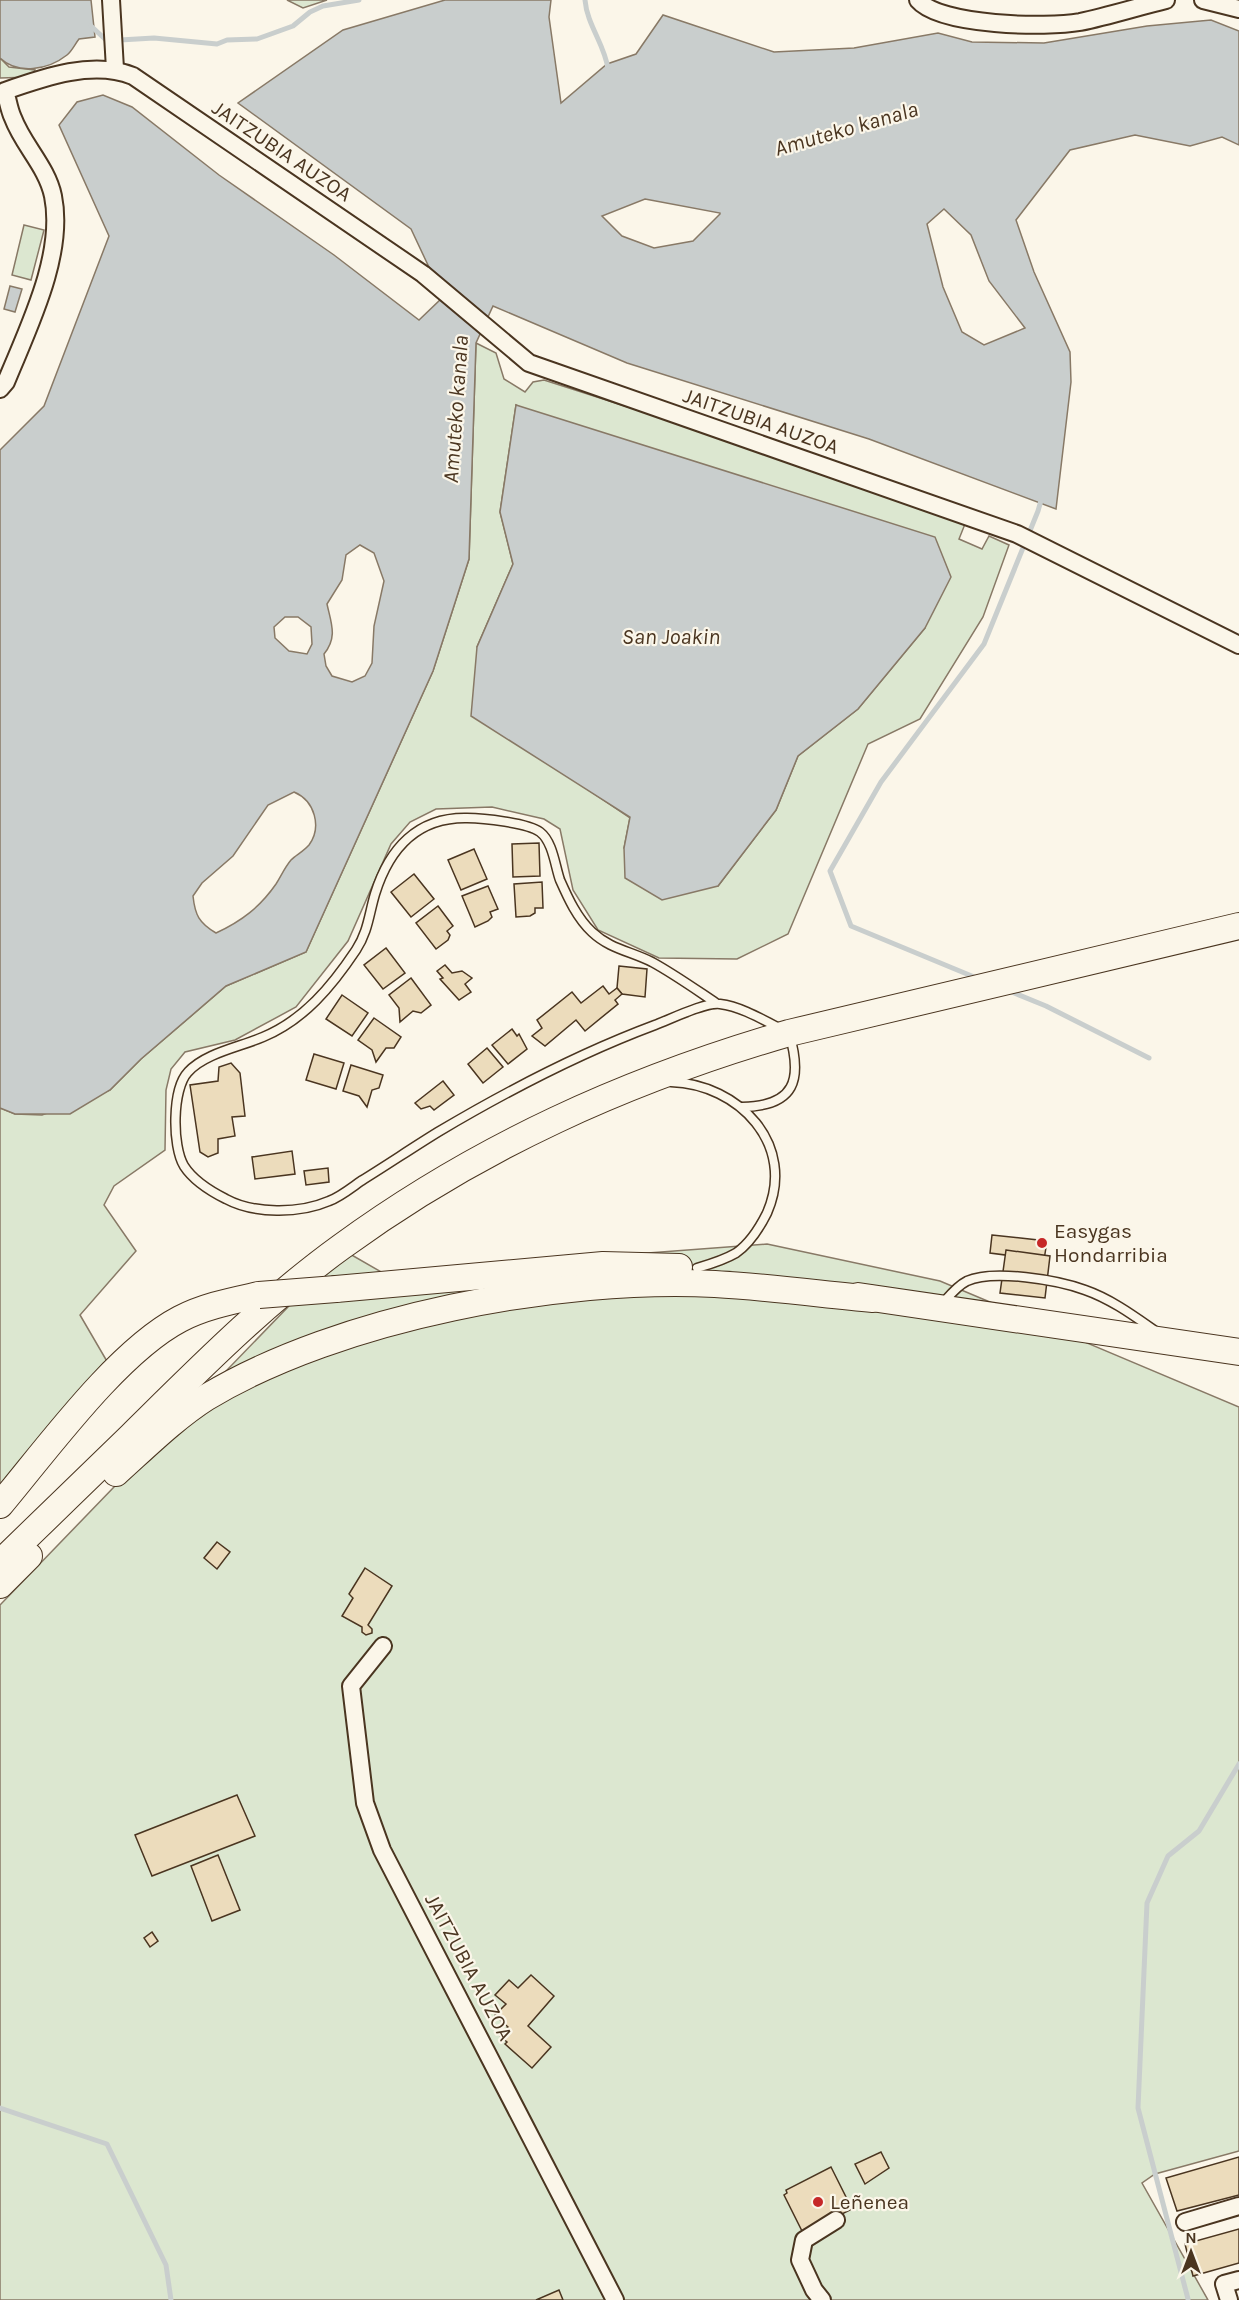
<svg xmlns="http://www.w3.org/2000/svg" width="1239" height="2300" font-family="Karla,sans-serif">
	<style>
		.green { fill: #dce7d0; stroke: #887966; stroke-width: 1.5; fill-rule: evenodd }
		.water { fill: #c9cecd; stroke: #887966; stroke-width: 1.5; fill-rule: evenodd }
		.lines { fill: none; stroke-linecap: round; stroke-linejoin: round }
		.stream { stroke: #c9cecd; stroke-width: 5 }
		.building { fill: #ecdcbc; stroke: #4a3520; stroke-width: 1.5 }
		.service-casing { stroke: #4a3520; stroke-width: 11 }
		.minor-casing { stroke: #4a3520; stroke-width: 20 }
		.primary-casing { stroke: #4a3520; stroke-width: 28 }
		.service { stroke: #fbf6e9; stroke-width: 8 }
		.minor { stroke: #fbf6e9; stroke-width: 16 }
		.primary { stroke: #fbf6e9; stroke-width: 26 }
		.primary-bridge-casing { stroke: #4a3520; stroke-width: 28; stroke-linecap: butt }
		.primary-bridge { stroke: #fbf6e9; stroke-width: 26 }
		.poi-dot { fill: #c62828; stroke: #fbf6e9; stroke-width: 2 }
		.labels { text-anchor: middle; stroke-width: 4.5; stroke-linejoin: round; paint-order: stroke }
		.street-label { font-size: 21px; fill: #4a3520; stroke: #fbf6e9 }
		.poi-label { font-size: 21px; fill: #4a3520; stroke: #fbf6e9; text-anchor: start }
		.water-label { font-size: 22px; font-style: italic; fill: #4a3520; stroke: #fbf6e9 }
	</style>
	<rect width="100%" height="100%" fill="#fbf6e9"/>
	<!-- green -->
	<g class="green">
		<path d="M287 0H327L303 8Z"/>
		<path d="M0 58 9 67 35 70 33 77 0 78Z"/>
		<path d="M24 225 44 230 31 280 12 275Z"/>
		<path d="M476 343 496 353 504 379 525 392 533 382 544 380 821 469 965 524 959 539 982 549 989 536 1009 545 983 617 920 719 868 744 788 934 737 959 659 958 598 930 573 890 560 829 544 819 492 807 436 809 410 822 391 844 348 941 296 1007 235 1040 185 1052 171 1069 166 1090 165 1150 114 1186 104 1205 136 1251 80 1315 108 1363 0 1489V1108L15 1114 42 1115 110 1090 141 1059 226 986 306 952 433 671 469 559ZM516 405 925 628 858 709 798 756 776 810 718 886 624 848 630 818 584 787 477 647 513 564 500 512Z"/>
		<path d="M767 1244 940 1281 1239 1407V2151L1155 2174 1142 2183 1208 2300H0V1605L343 1250 383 1273Z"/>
	</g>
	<!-- water -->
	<g class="water">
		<path d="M0 0H91L95 37 79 39C75 44 72 51 67 55 48 70 18 75 0 58Z"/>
		<path d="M445 0H551L549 17 561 103 607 64 636 54 663 15 774 52 854 48 938 33 972 42 1044 43 1147 26 1211 20 1239 31V145L1222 137 1190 146 1135 135 1070 150 1016 220 1034 272 1070 352 1071 382 1056 509 869 439 627 363 493 306 476 343 469 559 433 671 306 952 226 986 141 1059 110 1090 70 1114H15L0 1108V450L44 406 109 236 59 125 77 102 103 95 132 107 219 175 334 255 419 320 443 297 411 229 238 103 343 30ZM645 199 720 213V214L693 241 654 248 622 236 602 216ZM944 209 971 235 989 281 1025 328 984 345 962 332 943 287 927 224ZM360 545 374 553 384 581 374 626 372 663 365 676 352 682 332 676 326 666 324 654C338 637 331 623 327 604L342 580 346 555ZM285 617H298L311 627 312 644 307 654 289 651 275 638 274 627ZM294 792C315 801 322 827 309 845 304 851 296 855 291 860 285 867 281 876 276 884 260 907 242 921 216 933 199 923 195 915 193 896L202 883 233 856 268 805Z"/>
		<path d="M10 286 22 289 15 312 4 309Z"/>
		<path d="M516 405 935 537 951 577 925 628 858 709 798 756 776 810 718 886 662 900 625 878 624 848 630 817 471 716 477 647 513 564 500 512Z"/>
	</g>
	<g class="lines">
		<!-- stream -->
		<g class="stream">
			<path d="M585 0C587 25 605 45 608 69"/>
			<path d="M91 26 106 40"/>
			<path d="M120 40 154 38 217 44 227 40 257 39 293 26 310 12 323 6 359 0"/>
			<path d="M979 979 851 926 830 871 881 782 984 644 1038 511 1042 497"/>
			<path d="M1007 990 1046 1006 1149 1058"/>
			<path d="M0 2108 107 2144 166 2265 171 2300"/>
			<path d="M1188 2299 1138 2108 1147 1903 1168 1856 1199 1831 1239 1764"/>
		</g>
	</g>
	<!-- building -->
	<g class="building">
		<path d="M539 843 540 876 513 877 512 844Z"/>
		<path d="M474 849 487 879 461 890 448 860Z"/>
		<path d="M414 874 434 899 411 917 391 892Z"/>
		<path d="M542 882 543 908H535V913L530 916 516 917 514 884Z"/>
		<path d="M488 886 498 909 490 912 492 917 488 921 475 927 462 896Z"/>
		<path d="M438 906 453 926 447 931 450 935 448 940 436 949 416 923Z"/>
		<path d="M386 948 405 973 383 989 364 965Z"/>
		<path d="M445 965 452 973 462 971 472 978 465 984 471 992 459 1000 440 979 443 978 437 971Z"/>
		<path d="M619 966 647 969 645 997 622 994 617 988Z"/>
		<path d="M411 978 431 1005 421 1013 413 1011 400 1022 399 1008 389 995Z"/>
		<path d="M603 986 609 994 617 988 622 994 615 1000 618 1004 585 1031 576 1020 545 1046 532 1036 542 1028 537 1020 572 992 581 1003Z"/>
		<path d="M342 995 368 1013 352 1036 326 1019Z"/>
		<path d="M374 1018 401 1037 394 1048H386L376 1062 372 1050 358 1040Z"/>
		<path d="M512 1029 517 1036 519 1034 527 1049 508 1064 492 1045Z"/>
		<path d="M487 1048 503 1067 483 1083 468 1064Z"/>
		<path d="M314 1054 344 1063 336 1089 306 1080Z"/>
		<path d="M231 1063 240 1073 245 1116 232 1117 235 1136 218 1139V1153L208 1157 200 1152 190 1085 218 1081 219 1067Z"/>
		<path d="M351 1065 383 1075 379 1088 372 1090 367 1107 359 1096 343 1091Z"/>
		<path d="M443 1081 454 1095 434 1110 430 1106 421 1109 415 1103Z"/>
		<path d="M292 1151 295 1174 255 1179 252 1157Z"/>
		<path d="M328 1168 329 1182 306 1185 304 1171Z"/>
		<path d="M992 1235 1047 1241 1044 1260 990 1253Z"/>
		<path d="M1006 1250 1050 1256 1045 1298 1000 1293Z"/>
		<path d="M217 1542 230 1552 217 1569 204 1558Z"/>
		<path d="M365 1568 392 1586 368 1625 372 1629V1633L366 1635 362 1632V1627L342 1616 353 1598 349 1594Z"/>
		<path d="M237 1795 255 1836 152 1876 135 1835Z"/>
		<path d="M218 1855 240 1910 212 1921 191 1866Z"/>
		<path d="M152 1932 158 1941 150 1947 144 1938Z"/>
		<path d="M531 1975 554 1996 528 2026 551 2047 532 2068 505 2044 507 2042 500 2036 508 2027 495 2015 506 2004 495 1995 509 1980 518 1988Z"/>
		<path d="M881 2152 889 2168 865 2184 855 2164Z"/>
		<path d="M1239 2157V2195L1177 2211 1166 2178Z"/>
		<path d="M831 2167 852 2209 808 2231 806 2229 802 2231 784 2195 787 2193 786 2190Z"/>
		<path d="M1239 2229V2263L1193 2276 1185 2244Z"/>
		<path d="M559 2290 563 2300H536Z"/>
	</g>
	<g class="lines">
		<defs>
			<g id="service">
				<path d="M716 1003C695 989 674 974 652 962 630 951 610 949 592 932 577 918 568 898 560 880 555 866 553 842 540 832 528 823 483 818 467 818 417 817 389 849 375 894 369 914 368 932 356 950 332 986 304 1020 263 1037 240 1047 205 1053 188 1072 172 1089 172 1146 184 1166 193 1180 212 1192 226 1199 254 1214 299 1214 329 1201 340 1197 351 1188 361 1181 387 1165 412 1148 438 1132 507 1091 580 1053 655 1025 671 1019 705 1002 720 1004 744 1007 768 1023 789 1033 803 1080 795 1106 742 1107"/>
				<path d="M671 1082C739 1084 797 1145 767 1213 760 1227 749 1244 736 1253 724 1260 711 1264 697 1268"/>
				<path d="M943 1303C950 1295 957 1286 967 1281 993 1269 1058 1280 1085 1290 1111 1299 1134 1316 1157 1332"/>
			</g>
			<g id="minor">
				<path d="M111 0 115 69"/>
				<path d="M918 0C940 26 1047 28 1080 22 1109 16 1137 7 1166 0"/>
				<path d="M1203 0 1239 9"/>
				<path d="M0 389 6 382C28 328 65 255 53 196 47 167 23 145 13 118 9 110 8 100 5 91 45 77 93 60 133 76L423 274 529 363 1017 534 1239 645"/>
				<path d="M383 1646 351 1686 365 1803 382 1850 615 2300"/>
				<path d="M1185 2222 1239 2206"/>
				<path d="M822 2300 814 2290 800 2260 804 2240 836 2220"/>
				<path d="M1229 2300 1224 2284 1239 2280"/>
			</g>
			<g id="primary">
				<path d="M336 1289 603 1265 679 1267"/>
				<path d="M858 1296 1239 1352"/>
				<path d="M116 1473C145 1447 174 1418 207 1397 340 1317 560 1276 715 1284 768 1287 820 1294 873 1299"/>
				<path d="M0 1505C47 1449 117 1352 180 1319 205 1306 232 1301 259 1295"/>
				<path d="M0 1563C44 1520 88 1478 132 1435 199 1369 265 1302 341 1247 478 1147 627 1080 789 1033L1239 926"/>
				<path d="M0 1585 29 1556"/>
			</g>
		</defs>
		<!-- service casing -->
		<use href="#service" class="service-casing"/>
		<!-- minor casing -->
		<use href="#minor" class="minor-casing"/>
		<!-- primary casing -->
		<use href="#primary" class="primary-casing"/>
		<!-- service -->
		<use href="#service" class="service"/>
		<!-- minor -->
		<use href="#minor" class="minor"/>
		<!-- primary -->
		<use href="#primary" class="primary"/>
		<defs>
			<path id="primary-bridge" d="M259 1295 336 1289"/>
		</defs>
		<!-- primary-bridge casing -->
		<use href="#primary-bridge" class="primary-bridge-casing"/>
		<!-- primary-bridge -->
		<use href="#primary-bridge" class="primary-bridge"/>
	</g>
	<!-- markers -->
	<g class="poi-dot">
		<circle cx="1042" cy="1243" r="6"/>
		<circle cx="818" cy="2202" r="6"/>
	</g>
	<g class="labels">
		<!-- street labels -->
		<g class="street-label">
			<text transform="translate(282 151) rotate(34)" y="7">JAITZUBIA AUZOA</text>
			<text transform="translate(761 421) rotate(19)" y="7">JAITZUBIA AUZOA</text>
			<text transform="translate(469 1967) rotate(62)" y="7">JAITZUBIA AUZOA</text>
		</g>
		<!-- poi labels -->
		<g class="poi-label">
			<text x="1054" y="1238">Easygas<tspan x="1054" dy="24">Hondarribia</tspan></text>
			<text x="830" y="2209">Leñenea</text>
		</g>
		<!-- water labels -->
		<g class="water-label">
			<text transform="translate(846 128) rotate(-16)" y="8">Amuteko kanala</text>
			<text transform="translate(455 409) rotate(-86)" y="8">Amuteko kanala</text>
			<text x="671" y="644">San Joakin</text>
		</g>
	</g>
	<!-- north arrow -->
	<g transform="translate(1191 2252)" stroke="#fbf6e9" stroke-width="4.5" paint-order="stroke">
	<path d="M0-4.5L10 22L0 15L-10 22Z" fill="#4a3520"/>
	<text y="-9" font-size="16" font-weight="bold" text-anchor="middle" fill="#4a3520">N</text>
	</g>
</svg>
